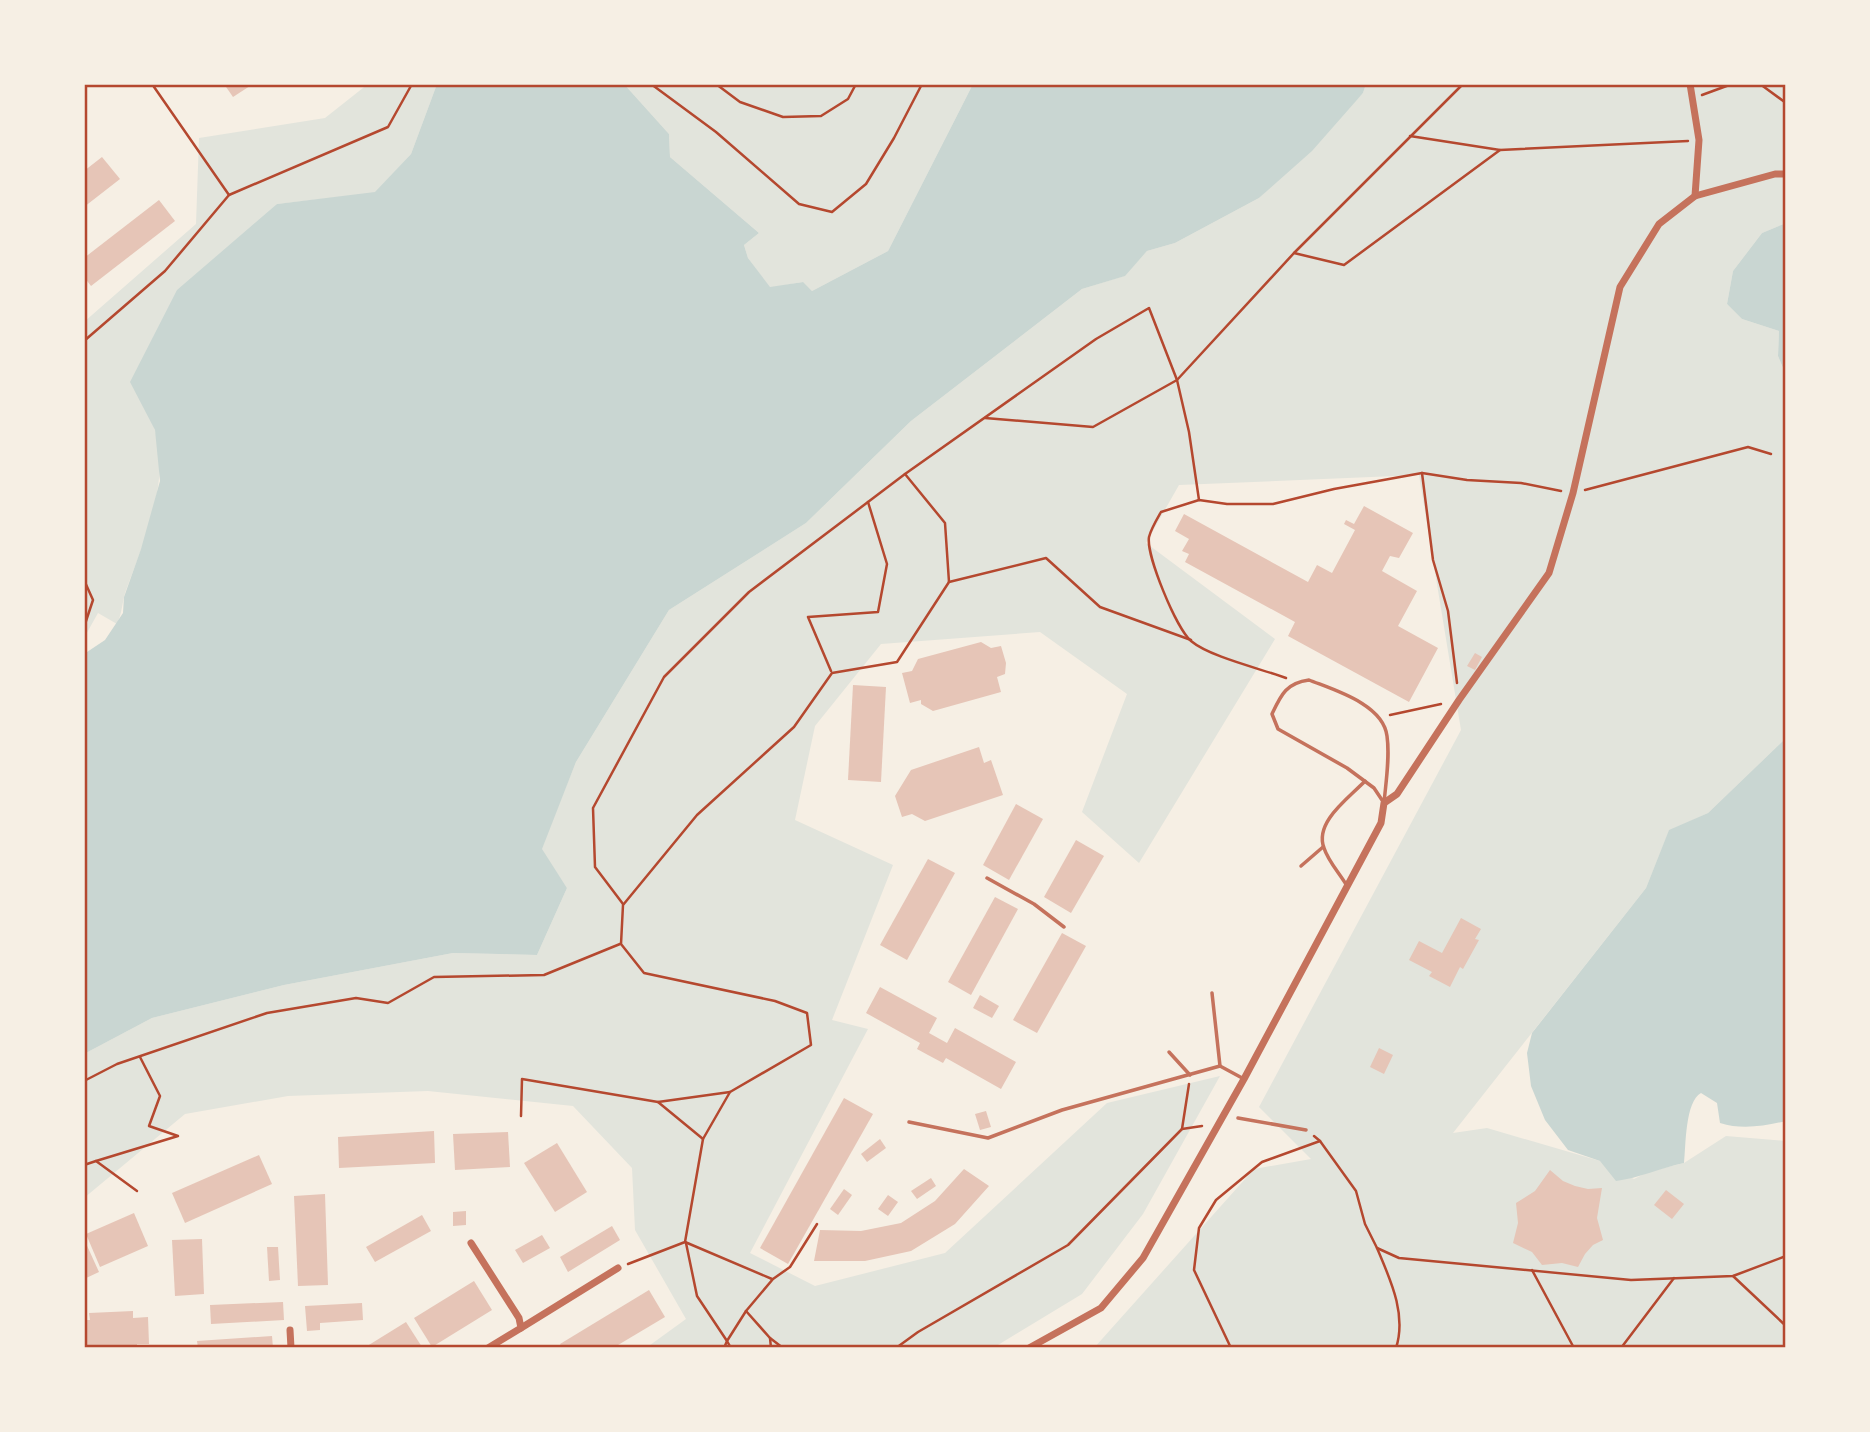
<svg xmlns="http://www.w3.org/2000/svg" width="1870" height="1432" font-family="Rubik,sans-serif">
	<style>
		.green { fill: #e2e4dc }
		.water { fill: #c9d6d2 }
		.building { fill: #e6c5b7 }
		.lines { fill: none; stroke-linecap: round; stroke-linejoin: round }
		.path { stroke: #b5482f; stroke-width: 2.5 }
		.service { stroke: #c5725c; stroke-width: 3.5 }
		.minor { stroke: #c5725c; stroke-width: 7 }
		.neatline { fill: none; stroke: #b5482f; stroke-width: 2.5 }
	</style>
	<rect width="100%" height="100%" fill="#f6efe4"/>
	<!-- green -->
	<g class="green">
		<path d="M368 84H437L411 154 375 193 277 204 131 382C138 397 150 414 155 430 171 484 143 543 125 593 122 604 122 613 117 624L98 613 84 638V322L196 224 199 138 325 118Z"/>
		<path d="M624 84H973L888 251 812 291 802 282 770 288 748 258 744 245 759 233 670 157 669 134Z"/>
		<path d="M1366 84H1786V223L1762 233 1733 271 1727 304 1742 319 1779 331 1778 356 1786 375V738L1708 813 1669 831 1646 888 1453 1133 1487 1128 1600 1161 1634 1179 1648 1172 1684 1163 1726 1136 1786 1141V1348H1094L1254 1169 1311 1159 1259 1107 1461 730 1419 475 1179 485 1146 543 1275 639 1139 863 1082 812 1127 694 1040 632 881 644 815 726 795 820 893 865 832 1020 868 1029 750 1253 815 1286 945 1253 1107 1103 1220 1076 1143 1214 1082 1294 993 1348H646L686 1319 635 1230 632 1168 573 1106 428 1091 288 1096 185 1114 84 1198V1054L152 1018 284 985 453 953 537 955 567 888 541 849 576 762 669 610 806 523 911 421 1082 289 1124 276 1147 251 1175 243 1259 198 1363 93Z"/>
	</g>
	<!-- water -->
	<g class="water">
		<path d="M437 84H624L669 134 670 157 759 233 744 245 748 258 770 287 803 282 812 291 888 251 973 84H1366L1363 93 1312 151 1259 198 1175 243 1147 251 1125 276 1082 289 911 421 806 523 669 610 576 762 542 849 567 888 537 955 453 953 284 985 152 1018 84 1054V654L105 640 123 613 124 597 141 549 160 481 155 430 130 382 177 290 277 204 375 192 411 154Z"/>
		<path d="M1786 223V375L1778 356 1779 331 1742 319 1727 304 1733 271 1762 233Z"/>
		<path d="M1786 738V1121C1764 1126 1742 1130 1720 1123L1717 1103 1701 1093C1685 1102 1686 1145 1684 1163 1661 1168 1639 1178 1616 1181L1600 1161 1568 1150 1545 1120 1531 1086 1527 1053 1532 1033 1646 888 1669 830 1708 813Z"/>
	</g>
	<!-- building -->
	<g class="building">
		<path d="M224 84H253L233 97Z"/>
		<path d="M102 157 120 179 84 207V171Z"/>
		<path d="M159 200 175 221 91 286 84 277V258Z"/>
		<path d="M1364 506 1413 533 1399 558 1390 556 1382 571 1417 591 1398 626 1438 648 1409 702 1288 636 1295 622 1185 562 1189 554 1182 551 1189 539 1175 531 1184 514 1308 582 1317 565 1332 573 1355 530 1344 524 1346 520 1354 524Z"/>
		<path d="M981 642 991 648 1001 646 1006 663 1005 674 997 677 1001 692 933 711 921 704V700L910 703 902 673 912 671 918 659Z"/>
		<path d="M1475 653 1482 657 1475 670 1467 666Z"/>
		<path d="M853 685 886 687 881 782 848 780Z"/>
		<path d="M979 747 984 763 991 760 1003 795 925 821 912 814 902 817 895 796 911 770Z"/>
		<path d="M1016 804 1043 819 1009 880 983 865Z"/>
		<path d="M1076 840 1104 856 1071 913 1044 897Z"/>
		<path d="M928 859 955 873 907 960 880 945Z"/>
		<path d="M995 897 1018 909 971 995 948 982Z"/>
		<path d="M1461 918 1481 929 1475 939 1479 940 1463 969 1460 967 1450 987 1429 976 1432 972 1409 960 1419 941 1442 953Z"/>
		<path d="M1062 933 1086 946 1037 1033 1013 1020Z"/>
		<path d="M880 987 937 1018 929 1033 947 1043 955 1028 1016 1062 1001 1089 946 1058 943 1063 928 1055 917 1049 920 1043 866 1013Z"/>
		<path d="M980 995 999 1006 992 1018 973 1008Z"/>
		<path d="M1379 1048 1393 1055 1384 1074 1370 1067Z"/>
		<path d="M844 1098 873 1114 788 1264 760 1248Z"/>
		<path d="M986 1111 991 1127 980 1130 975 1114Z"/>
		<path d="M434 1131 435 1163 339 1168 338 1137Z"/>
		<path d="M508 1132 510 1167 455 1170 453 1134Z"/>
		<path d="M880 1139 886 1148 867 1162 861 1154Z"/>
		<path d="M557 1143 587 1192 555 1212 524 1163Z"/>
		<path d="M259 1155 272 1184 185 1223 172 1193Z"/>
		<path d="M964 1169 989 1186 955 1224 911 1251 865 1261H814L820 1230 861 1231 901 1223 935 1201Z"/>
		<path d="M1550 1170 1563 1181 1575 1186 1588 1189 1602 1188 1597 1218 1603 1240 1593 1245 1585 1254 1578 1267 1562 1263 1542 1265 1532 1252 1513 1243 1518 1223 1516 1203 1535 1191Z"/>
		<path d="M931 1178 936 1186 917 1199 911 1191Z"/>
		<path d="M844 1189 852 1195 838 1215 830 1209Z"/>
		<path d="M1666 1190 1684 1204 1672 1219 1654 1205Z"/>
		<path d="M325 1194 328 1285 298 1286 294 1196Z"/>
		<path d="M888 1195 898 1202 888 1216 878 1209Z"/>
		<path d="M466 1211V1225L453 1226V1212Z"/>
		<path d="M134 1213 148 1246 100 1267 86 1234Z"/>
		<path d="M422 1215 431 1231 375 1262 366 1247Z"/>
		<path d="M612 1226 620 1240 568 1272 560 1257Z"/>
		<path d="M542 1235 550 1248 523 1263 515 1250Z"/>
		<path d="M84 1239 99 1272 84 1279Z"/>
		<path d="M202 1239 204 1294 175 1296 172 1240Z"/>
		<path d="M267 1247H278L280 1280 269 1281Z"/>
		<path d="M474 1281 492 1310 432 1347 414 1318Z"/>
		<path d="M649 1290 665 1317 613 1348H562L560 1344Z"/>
		<path d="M283 1302 284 1320 211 1324 210 1305Z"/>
		<path d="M362 1303 363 1320 320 1323V1330L307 1331 305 1306Z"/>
		<path d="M133 1311V1318L148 1317 149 1344H137V1348H84V1320H90L89 1313Z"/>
		<path d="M406 1322 422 1347 420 1348H364Z"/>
		<path d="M272 1336 273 1348H198L197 1341Z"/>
	</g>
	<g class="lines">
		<!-- path -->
		<g class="path">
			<path d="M152 84 229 195"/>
			<path d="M651 84 716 132 799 204 832 212 866 184 894 138 922 84"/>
			<path d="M716 84 740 102 783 117 821 116 848 99 856 84"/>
			<path d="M1760 84 1786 103"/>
			<path d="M1702 95 1732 84"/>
			<path d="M1410 136 1500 150"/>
			<path d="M1294 253 1344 265 1500 150 1688 141"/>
			<path d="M84 341 165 271 229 195 388 127 412 84"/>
			<path d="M985 418 1093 427 1177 380 1294 253 1463 84"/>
			<path d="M1422 473 1433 560 1448 611 1457 683"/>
			<path d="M905 474 945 523 949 582"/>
			<path d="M1585 490 1748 447 1771 454"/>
			<path d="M84 580 93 600 84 627"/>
			<path d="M831 671 808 617 878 612 887 564 868 502"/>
			<path d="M1286 678C1262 669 1210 657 1191 641 1176 628 1146 555 1149 537 1151 529 1157 519 1161 512L1199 500 1227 504H1273L1334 489 1422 473 1467 480 1521 483 1561 491"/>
			<path d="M1390 715 1441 704"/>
			<path d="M623 904 595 867 593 808 664 677 749 592 905 474 1096 339 1149 308 1177 380 1189 432 1199 500"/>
			<path d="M84 1081 117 1064 267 1013 356 998 388 1003 434 977 544 975 620 944"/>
			<path d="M658 1102 730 1092"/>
			<path d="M521 1116 522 1079 658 1102 703 1139"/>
			<path d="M1182 1129 1189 1084"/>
			<path d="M1314 1136 1320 1141 1356 1191 1365 1224 1377 1248 1399 1258 1631 1280 1733 1276 1786 1256"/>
			<path d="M96 1161 178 1136 149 1126 160 1096 140 1057"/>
			<path d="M84 1165 96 1161 137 1191"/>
			<path d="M685 1242 772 1279"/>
			<path d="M686 1243 697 1296 727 1341 724 1348"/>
			<path d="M1377 1248C1390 1279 1407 1314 1396 1348"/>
			<path d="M628 1264 685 1242 703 1139 730 1092 811 1045 807 1013 775 1001 644 973 621 944 623 905 697 815 794 727 832 673 897 662 949 582 1046 558 1100 607 1191 640"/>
			<path d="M1532 1270 1574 1348"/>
			<path d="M1733 1276 1786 1326"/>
			<path d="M746 1311 770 1338 771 1348"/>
			<path d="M770 1338 783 1348"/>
			<path d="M731 1348 727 1341 746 1311 773 1279 790 1267 817 1224"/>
			<path d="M896 1348 918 1332 1068 1245 1182 1129 1202 1126"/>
			<path d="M1231 1348 1194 1270 1199 1228 1216 1200 1262 1162 1320 1141"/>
			<path d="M1621 1348 1674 1278"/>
		</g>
		<!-- service -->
		<g class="service">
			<path d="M1309 680C1334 690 1383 704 1387 736 1390 757 1386 781 1384 803L1374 788 1347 768 1278 729 1272 714C1281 695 1286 683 1309 680Z"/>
			<path d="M1301 866 1323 847"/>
			<path d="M987 878 1034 904 1064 927"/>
			<path d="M1347 886C1340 874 1328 861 1324 848 1314 822 1349 798 1365 781"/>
			<path d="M1212 993 1220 1066"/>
			<path d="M1169 1052 1190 1075"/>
			<path d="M1238 1118 1306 1130"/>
			<path d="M909 1122 988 1138 1062 1110 1220 1066 1244 1079"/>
		</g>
		<!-- minor -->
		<g class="minor">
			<path d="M1695 196 1775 174H1786"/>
			<path d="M471 1243 519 1318 521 1328 488 1348"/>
			<path d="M521 1328 618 1268"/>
			<path d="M290 1330 291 1348"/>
			<path d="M1029 1348 1101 1308 1143 1258 1244 1079 1381 823 1384 803 1397 794 1459 700 1549 573 1573 493 1620 287 1659 224 1695 196 1699 140 1690 84"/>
		</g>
	</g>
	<!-- border -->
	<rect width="1870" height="1432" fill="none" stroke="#f6efe4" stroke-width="172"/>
	<rect x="86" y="86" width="1698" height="1260" class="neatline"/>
</svg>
